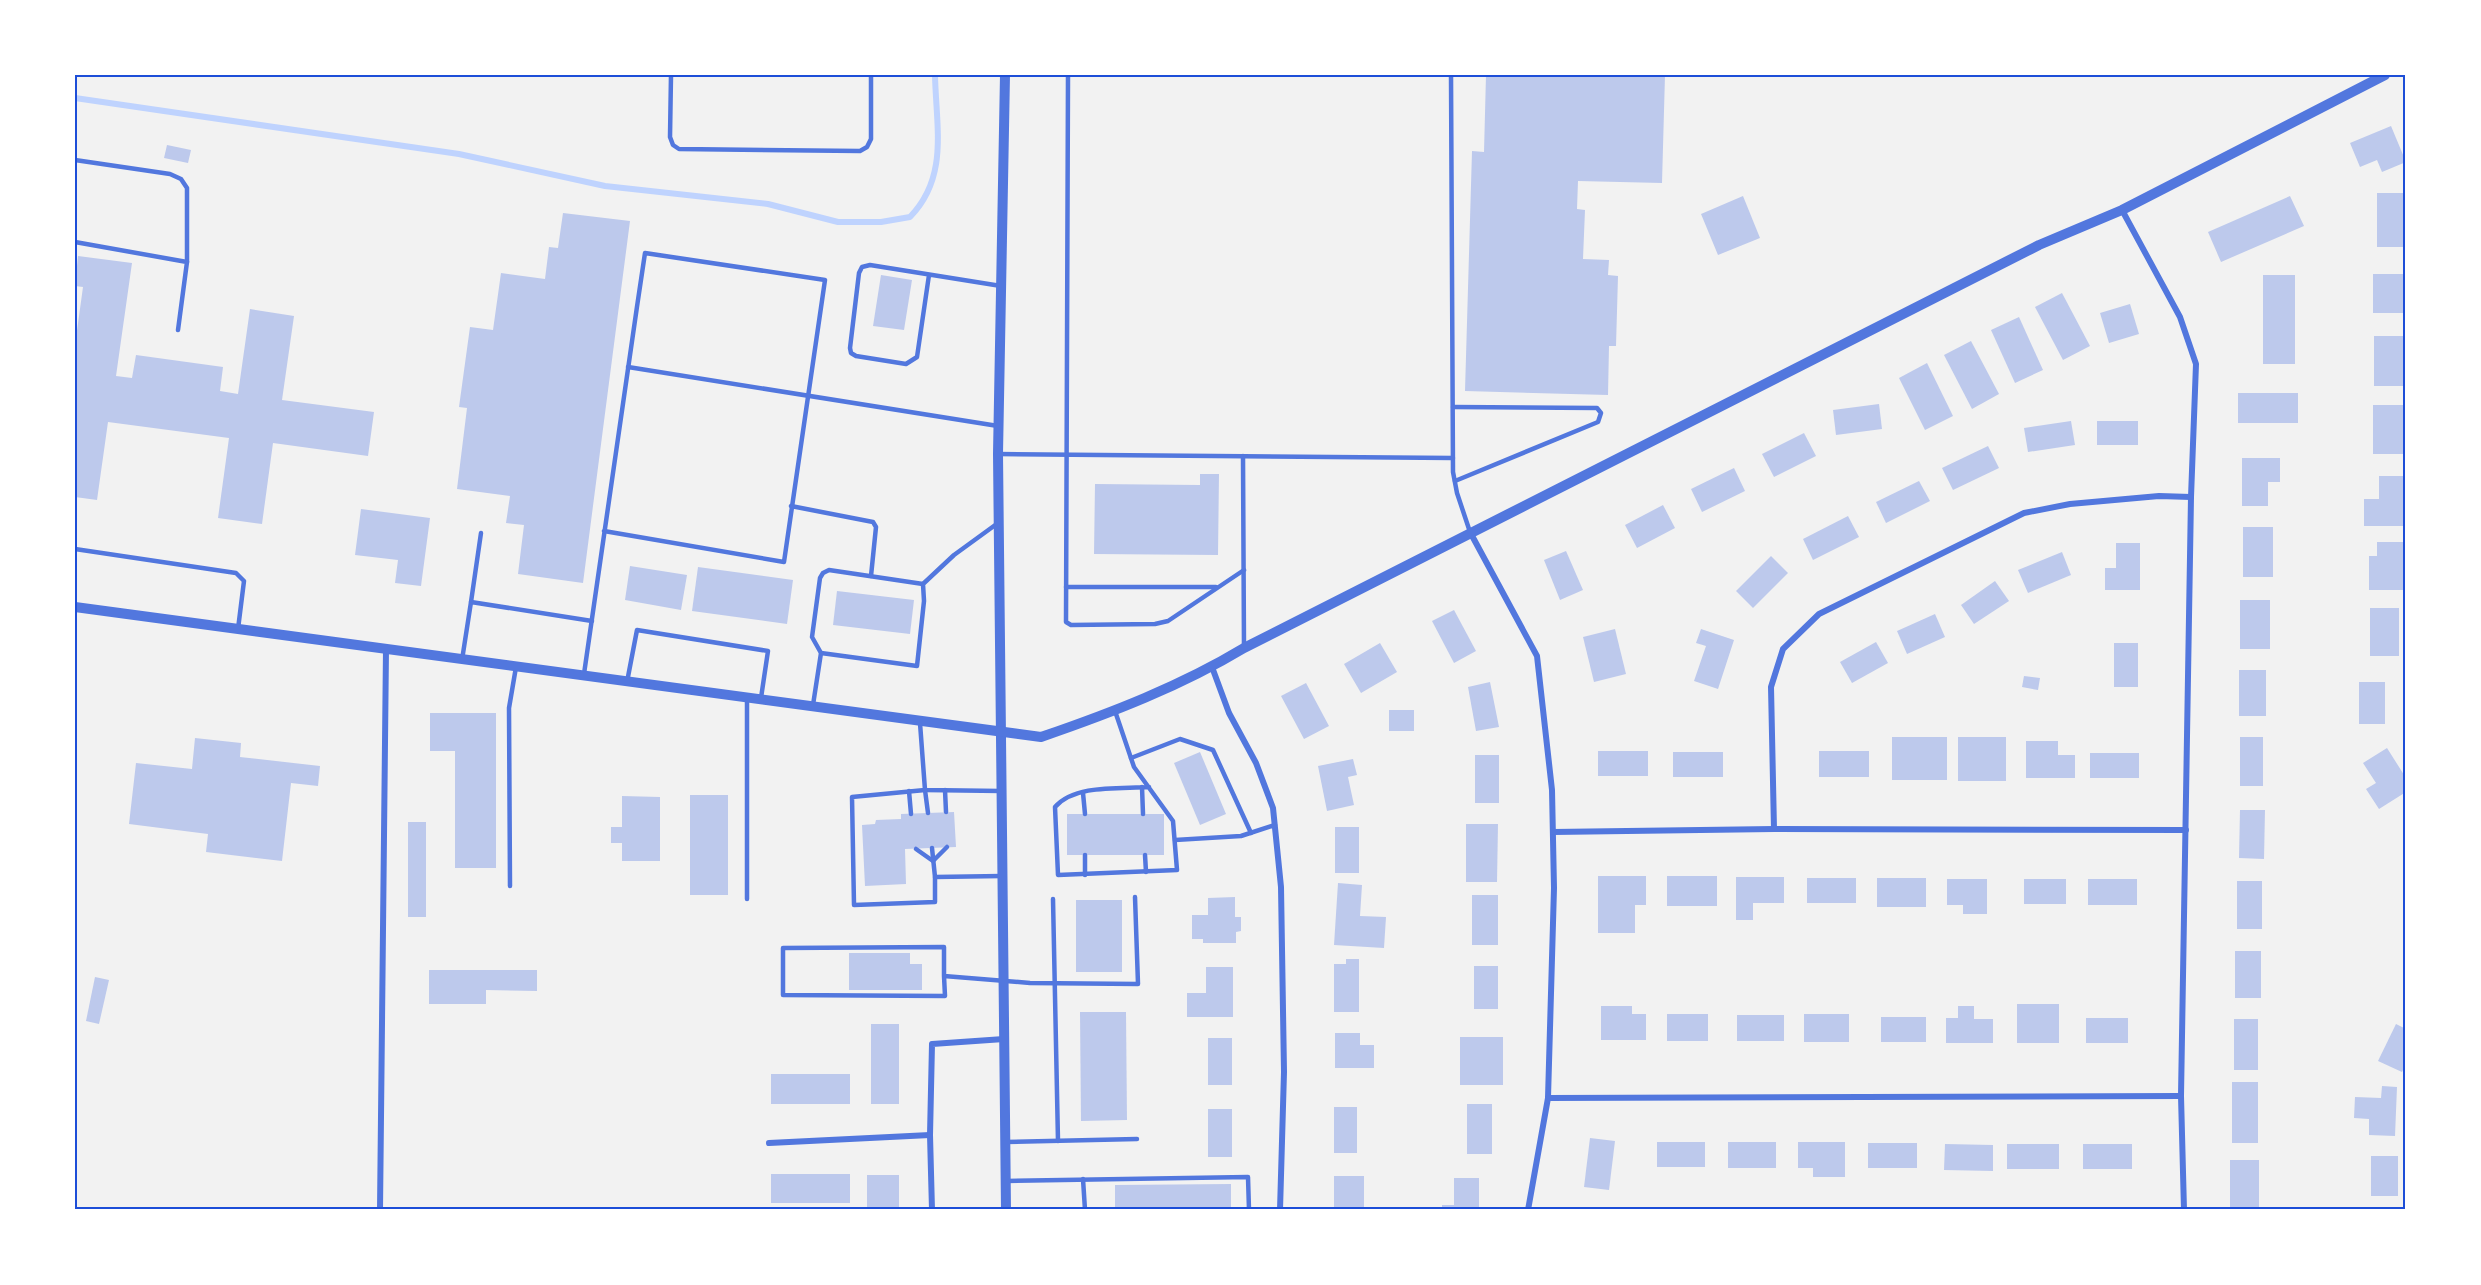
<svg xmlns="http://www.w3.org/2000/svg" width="2481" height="1285" font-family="Merriweather,serif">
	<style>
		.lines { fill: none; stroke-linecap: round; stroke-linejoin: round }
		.stream { stroke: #bfd3fe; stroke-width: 6 }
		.building { fill: #bdc9ec }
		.service { stroke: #5277de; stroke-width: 4.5 }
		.minor { stroke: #5277de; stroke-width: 6 }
		.tertiary { stroke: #5277de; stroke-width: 10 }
		.neatline { fill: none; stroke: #1d4ed8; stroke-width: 2 }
	</style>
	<rect width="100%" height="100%" fill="#f2f2f2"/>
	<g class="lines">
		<!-- stream -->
		<path class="stream" d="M75 98 459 154 605 186 768 204 838 222H881L910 217C949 177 936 127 935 75"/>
	</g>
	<!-- building -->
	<g class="building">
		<path d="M1486 75H1665L1662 183 1578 181 1577 209 1585 210 1583 259 1609 260 1608 275 1618 276 1616 346H1609L1608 395 1465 391 1472 151 1484 152Z"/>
		<path d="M2391 126 2406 162 2382 172 2377 160 2360 167 2350 143Z"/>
		<path d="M167 145 191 150 188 163 164 158Z"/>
		<rect x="2377" y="193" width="29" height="54"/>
		<path d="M1743 196 1760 238 1718 255 1701 214Z"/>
		<path d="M2290 196 2304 226 2221 262 2208 232Z"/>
		<path d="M563 213 630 221 583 583 518 574 524 525 506 523 510 496 457 489 467 408 459 407 470 327 493 330 501 273 545 279 549 247 558 248Z"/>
		<path d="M78 256 132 263 116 376 132 378 136 355 223 367 220 391 238 394 250 309 294 316 282 400 374 412 368 456 273 443 262 524 218 518 229 438 108 422 97 500 75 497V345L83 287 75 286Z"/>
		<rect x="2373" y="274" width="32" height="39"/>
		<path d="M881 275 912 280 904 330 873 326Z"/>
		<rect x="2263" y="275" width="32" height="89"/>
		<path d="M2062 293 2090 346 2063 360 2035 307Z"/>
		<path d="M2130 304 2139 334 2109 343 2100 313Z"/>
		<path d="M2019 317 2043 370 2015 383 1991 330Z"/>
		<rect x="2374" y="336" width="32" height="50"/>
		<path d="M1971 341 1999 394 1972 409 1944 355Z"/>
		<path d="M1927 363 1953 416 1925 430 1899 378Z"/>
		<rect x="2238" y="393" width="60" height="30"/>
		<path d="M1879 404 1882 429 1836 435 1833 410Z"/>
		<rect x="2373" y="405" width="33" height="49"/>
		<path d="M2071 421 2075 445 2028 452 2024 428Z"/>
		<rect x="2097" y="421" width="41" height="24"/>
		<path d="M1804 433 1816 456 1774 477 1762 454Z"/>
		<path d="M1988 446 1999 468 1953 490 1942 468Z"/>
		<path d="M2242 458H2280V482H2268V506H2242Z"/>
		<path d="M1734 468 1745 491 1702 512 1691 489Z"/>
		<path d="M1200 474H1219L1218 555 1094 554 1095 484 1200 485Z"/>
		<path d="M2379 476H2406V526H2364V499H2379Z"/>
		<path d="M1919 481 1930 501 1886 523 1876 502Z"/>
		<path d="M1663 505 1675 528 1637 548 1625 525Z"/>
		<path d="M361 509 430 518 421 586 395 583 398 560 355 555Z"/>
		<path d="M1848 516 1859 537 1813 560 1803 539Z"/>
		<rect x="2243" y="527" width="30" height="50"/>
		<path d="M2377 542H2406V590H2369V556H2377Z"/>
		<path d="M2116 543H2140V590H2105V568H2116Z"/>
		<path d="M1566 551 1583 590 1560 600 1544 560Z"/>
		<path d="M2062 552 2071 575 2028 593 2018 570Z"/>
		<path d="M1771 556 1788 573 1753 608 1736 591Z"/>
		<path d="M630 566 687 575 681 610 625 600Z"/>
		<path d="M698 567 793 580 787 624 692 611Z"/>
		<path d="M1995 581 2009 601 1974 624 1961 605Z"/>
		<path d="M837 591 914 600 910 634 833 625Z"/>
		<rect x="2240" y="600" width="30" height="49"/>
		<rect x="2370" y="608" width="29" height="48"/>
		<path d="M1454 610 1476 651 1454 663 1432 621Z"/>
		<path d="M1935 614 1945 637 1907 654 1897 631Z"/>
		<path d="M1615 629 1626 674 1594 682 1583 637Z"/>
		<path d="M1701 629 1734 640 1718 689 1694 681 1706 646 1696 643Z"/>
		<path d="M1876 642 1888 663 1852 683 1840 662Z"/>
		<path d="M1380 643 1397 672 1361 693 1344 664Z"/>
		<rect x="2114" y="643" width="24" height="44"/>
		<rect x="2239" y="670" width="27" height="46"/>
		<path d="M2024 676 2040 678 2038 690 2022 687Z"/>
		<path d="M1490 682 1499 727 1476 731 1468 687Z"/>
		<rect x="2359" y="682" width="26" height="42"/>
		<path d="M1306 683 1329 726 1304 739 1281 696Z"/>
		<rect x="1389" y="710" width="25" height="21"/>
		<path d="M430 713H496V868H455V751H430Z"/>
		<rect x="1892" y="737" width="55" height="43"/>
		<rect x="1958" y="737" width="48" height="44"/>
		<rect x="2240" y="737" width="23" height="49"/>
		<path d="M195 738 241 743 240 757 320 766 318 786 291 783 282 861 206 852 208 834 129 824 136 763 192 769Z"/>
		<path d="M2026 741H2058V755H2075V778H2026Z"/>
		<path d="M2387 748 2406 778V792L2379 809 2366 789 2376 783 2363 763Z"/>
		<rect x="1598" y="751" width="50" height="25"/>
		<rect x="1819" y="751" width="50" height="26"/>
		<path d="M1200 752 1226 814 1200 825 1174 763Z"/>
		<rect x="1673" y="752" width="50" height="25"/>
		<rect x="2090" y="753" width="49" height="25"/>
		<rect x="1475" y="755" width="24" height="48"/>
		<path d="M1353 759 1357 775 1348 777 1354 805 1327 811 1318 766Z"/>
		<rect x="690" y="795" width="38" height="100"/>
		<path d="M622 796 660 797V861H622V843H611V827H622Z"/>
		<path d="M2240 810H2265L2264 859 2239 858Z"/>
		<path d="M954 812 956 847 905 849 906 884 865 886 862 825 875 824 876 820 901 819V814Z"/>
		<rect x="1067" y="814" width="97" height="41"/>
		<rect x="408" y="822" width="18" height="95"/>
		<path d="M1466 824H1498L1497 882H1466Z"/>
		<rect x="1335" y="827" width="24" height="46"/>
		<path d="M1598 876H1646V905H1635V933H1598Z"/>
		<rect x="1667" y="876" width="50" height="30"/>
		<path d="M1736 877H1784V903H1753V920H1736Z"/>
		<rect x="1807" y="878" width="49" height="25"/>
		<rect x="1877" y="878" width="49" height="29"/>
		<path d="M1947 879H1987V914H1963V905H1947Z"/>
		<rect x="2024" y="879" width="42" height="25"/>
		<rect x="2088" y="879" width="49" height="26"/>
		<rect x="2237" y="881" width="25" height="48"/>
		<path d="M1338 883 1362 885 1360 916 1386 917 1384 948 1334 945Z"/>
		<rect x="1472" y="895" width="26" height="50"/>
		<path d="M1235 897V917H1241V931L1236 932V943H1203V939H1192V915H1208V898Z"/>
		<rect x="1076" y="900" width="46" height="72"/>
		<rect x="2235" y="951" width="26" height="47"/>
		<path d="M849 953H910V964H922V990H849Z"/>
		<path d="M1346 959H1359V1012H1334V964H1346Z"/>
		<rect x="1474" y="966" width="24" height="43"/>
		<path d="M1206 967H1233V1017H1187V993H1206Z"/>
		<path d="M429 970H537V991L486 990V1004H429Z"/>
		<path d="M95 977 109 980 99 1024 86 1021Z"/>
		<rect x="2017" y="1004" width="42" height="39"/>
		<path d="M1601 1006H1632V1014H1646V1040H1601Z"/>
		<path d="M1958 1006H1974V1019H1993V1043H1946V1018H1958Z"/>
		<path d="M1080 1012H1126L1127 1120 1081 1121Z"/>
		<rect x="1667" y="1014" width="41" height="27"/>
		<rect x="1804" y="1014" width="45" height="28"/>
		<rect x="1737" y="1015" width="47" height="26"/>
		<rect x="1881" y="1017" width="45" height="25"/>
		<rect x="2086" y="1018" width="42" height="25"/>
		<rect x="2234" y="1019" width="24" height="51"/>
		<rect x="871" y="1024" width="28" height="80"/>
		<path d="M2396 1024 2406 1029V1064L2402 1072 2378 1061Z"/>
		<path d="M1335 1033H1360V1045H1374V1068H1335Z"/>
		<rect x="1460" y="1037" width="43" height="48"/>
		<rect x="1208" y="1038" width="24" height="47"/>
		<rect x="771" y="1074" width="79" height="30"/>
		<rect x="2232" y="1082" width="26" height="61"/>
		<path d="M2382 1086 2397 1087 2395 1136 2369 1135V1119L2354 1118 2355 1097 2381 1098Z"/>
		<rect x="1467" y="1104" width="25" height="50"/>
		<rect x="1334" y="1107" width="23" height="46"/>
		<rect x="1208" y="1109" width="24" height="48"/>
		<path d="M1590 1138 1615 1141 1609 1190 1584 1187Z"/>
		<rect x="1657" y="1142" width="48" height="25"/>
		<rect x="1728" y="1142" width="48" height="26"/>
		<path d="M1798 1142H1845V1177H1813V1168H1798Z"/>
		<rect x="1868" y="1143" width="49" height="25"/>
		<path d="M1945 1144 1993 1145V1171L1944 1170Z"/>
		<rect x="2007" y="1144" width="52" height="25"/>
		<rect x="2083" y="1144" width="49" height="25"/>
		<rect x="2371" y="1156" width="27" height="40"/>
		<rect x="2230" y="1160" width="29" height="50"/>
		<rect x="771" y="1174" width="79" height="29"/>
		<rect x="867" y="1175" width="32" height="35"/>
		<rect x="1334" y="1176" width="30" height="34"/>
		<path d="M1454 1178H1479V1210H1442V1205H1454Z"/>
		<path d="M1231 1184V1210H1115V1185Z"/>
	</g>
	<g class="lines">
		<!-- service -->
		<g class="service">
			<path d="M671 75 670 137 673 145 679 149 860 151 867 147 871 139V75"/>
			<path d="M1068 75 1066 622 1071 625 1155 624 1168 621 1244 570"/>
			<path d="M1451 75 1453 472 1457 493 1470 532"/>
			<path d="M75 160 170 174 181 179 187 188V262"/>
			<path d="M75 242 187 262 178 330"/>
			<path d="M929 275 917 357 906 364 856 356 851 353 850 348 859 273 862 267 870 265 1001 286"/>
			<path d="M628 367 998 426"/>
			<path d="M1453 407 1597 408 1601 413 1598 422 1455 481"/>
			<path d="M998 454 1453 458"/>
			<path d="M1243 456 1244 648"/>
			<path d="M791 506 873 522 876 527 871 576"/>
			<path d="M75 549 236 573 244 581 238 629"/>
			<path d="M1066 587H1216"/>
			<path d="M471 602 481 533"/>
			<path d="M821 653 917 666 924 601 923 584 954 555 998 523"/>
			<path d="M462 660 471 602 592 621"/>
			<path d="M584 674C604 533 624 393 645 253L825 280 784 562 604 531"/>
			<path d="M627 682 637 630 768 651 761 698"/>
			<path d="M747 699V899"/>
			<path d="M813 705 821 653 812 637 820 578 823 573 829 570 923 584"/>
			<path d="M1115 711 1134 767 1173 821 1177 870 1058 875 1055 807C1075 784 1120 789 1149 787"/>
			<path d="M920 723 925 790 1001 791"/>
			<path d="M1131 758 1180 739 1213 750 1251 833"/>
			<path d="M1142 787 1143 814"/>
			<path d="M945 790 946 812"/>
			<path d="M909 791 911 814"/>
			<path d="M1083 793 1085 814"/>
			<path d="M928 813 925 790 852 797 854 905 935 902V877L1002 876"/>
			<path d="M1175 840 1241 836 1275 825"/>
			<path d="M932 848 935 877"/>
			<path d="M916 849 933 861 947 847"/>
			<path d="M1085 855V875"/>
			<path d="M1145 855 1146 872"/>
			<path d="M510 886 509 708 516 667"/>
			<path d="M1053 899 1058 1141"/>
			<path d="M944 976 945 996 783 995V948L944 947V976L1030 983 1138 984 1135 897"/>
			<path d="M1005 1142 1137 1139"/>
			<path d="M1083 1179 1085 1210"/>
			<path d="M1006 1181 1248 1177 1249 1210"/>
		</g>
		<!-- minor -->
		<g class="minor">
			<path d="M2122 210 2180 317 2196 364 2191 497 2181 1096 2184 1210"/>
			<path d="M1470 532 1537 656 1552 790 1554 888 1548 1098 1528 1210"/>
			<path d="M1212 667 1229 713 1256 763 1273 808 1281 887 1284 1072 1280 1210"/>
			<path d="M1774 829 1771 687 1783 649 1819 614 2024 513 2070 504 2159 496 2191 497"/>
			<path d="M1553 832 1774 829 2186 830"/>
			<path d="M1548 1098 2181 1096"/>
			<path d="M769 1143 930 1135"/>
			<path d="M380 1210 386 649"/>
			<path d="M932 1210 930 1135 932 1044 1004 1039"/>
		</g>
		<!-- tertiary -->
		<g class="tertiary">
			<path d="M1005 75 998 454 1006 1210"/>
			<path d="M75 607 1041 737C1111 713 1181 686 1244 648L2039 245 2122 210 2385 75"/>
		</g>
	</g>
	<!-- border -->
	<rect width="2481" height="1285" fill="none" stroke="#ffffff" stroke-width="153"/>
	<rect x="76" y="76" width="2328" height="1132" class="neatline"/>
</svg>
